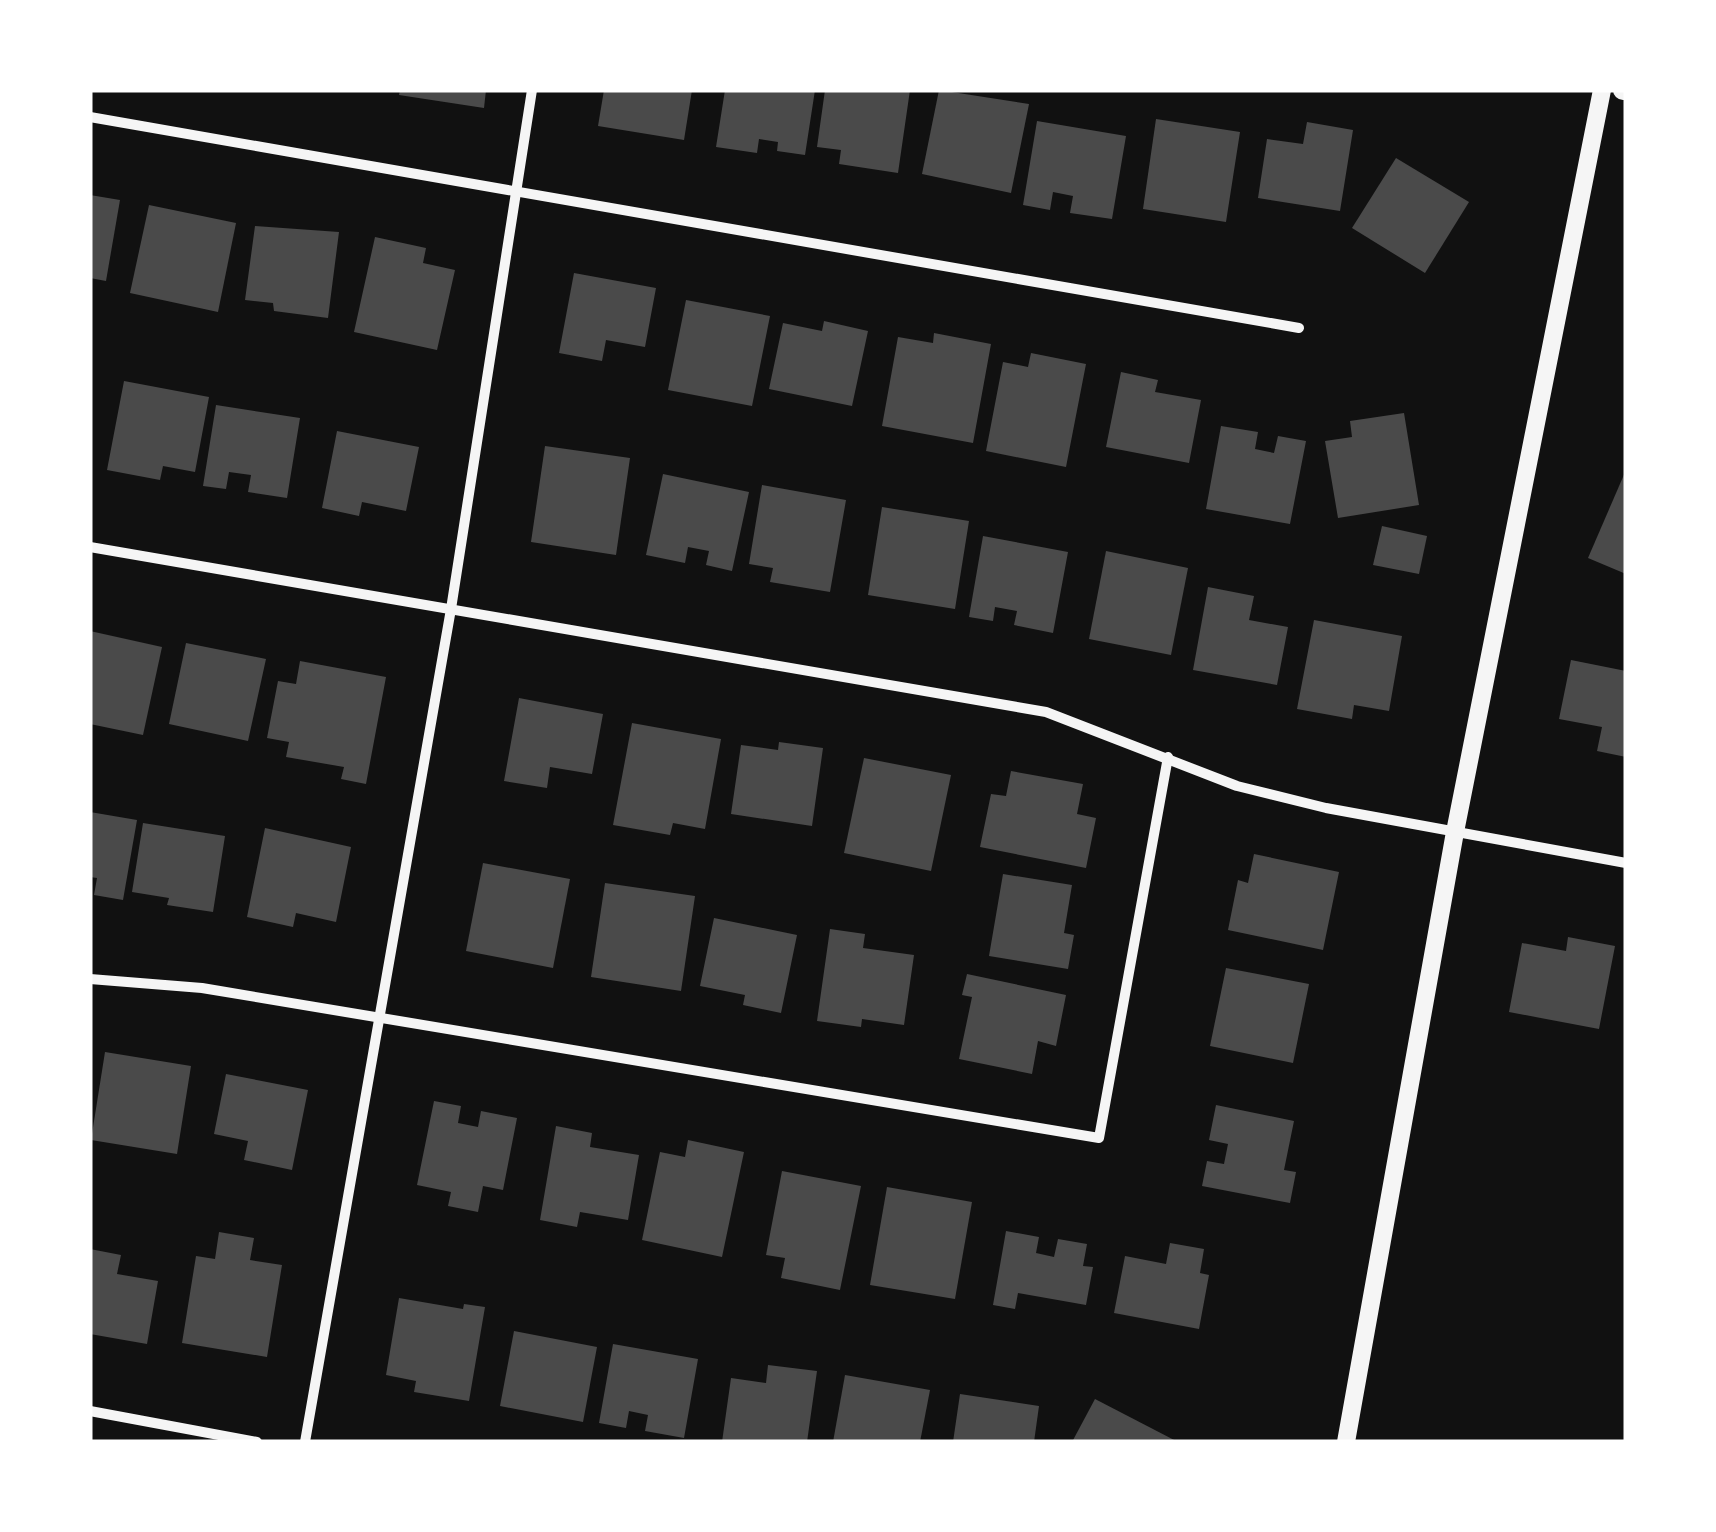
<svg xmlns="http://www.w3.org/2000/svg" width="1716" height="1532" font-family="Arial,sans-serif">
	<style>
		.building { fill: #4a4a4a }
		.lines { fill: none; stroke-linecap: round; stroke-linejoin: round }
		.minor { stroke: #f5f5f5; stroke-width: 10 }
		.tertiary { stroke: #f5f5f5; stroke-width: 18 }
		.secondary { stroke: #f5f5f5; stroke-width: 20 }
	</style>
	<rect width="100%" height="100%" fill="#111"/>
	<!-- building -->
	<g class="building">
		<path d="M400 90H486L484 108 399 95Z"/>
		<path d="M604 90H692L684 140 598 126Z"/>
		<path d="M725 90H815L805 155 777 151 778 142 759 139 757 153 716 147Z"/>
		<path d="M825 90H910L898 173 839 164 841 150 817 147Z"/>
		<path d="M939 90 1029 104 1011 193 922 174Z"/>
		<path d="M1156 119 1240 132 1226 222 1143 209Z"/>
		<path d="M1037 121 1126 136 1112 219 1070 213 1073 196 1053 192 1050 210 1023 205Z"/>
		<path d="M1307 122 1353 130 1340 211 1258 198 1267 139 1303 144Z"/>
		<path d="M1396 158 1469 202 1425 273 1352 228Z"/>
		<path d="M90 195 120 200 106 281 90 278Z"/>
		<path d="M149 205 236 223 218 312 130 293Z"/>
		<path d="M255 226 339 232 328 318 274 311 273 303 245 300Z"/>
		<path d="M375 237 426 248 423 263 455 270 437 350 354 332Z"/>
		<path d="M574 273 656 288 645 347 606 340 602 361 559 353Z"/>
		<path d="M686 300 770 316 752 406 668 390Z"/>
		<path d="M824 321 868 331 852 406 769 389 783 323 822 331Z"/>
		<path d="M934 333 991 344 973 443 882 426 898 337 933 343Z"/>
		<path d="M1031 353 1086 364 1066 467 986 451 1003 362 1028 367Z"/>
		<path d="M1121 372 1158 380 1155 392 1201 400 1189 463 1106 447Z"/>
		<path d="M124 381 209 397 195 472 163 466 160 480 107 470Z"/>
		<path d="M216 405 300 418 287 498 248 492 251 475 229 472 226 489 203 486Z"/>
		<path d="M1404 413 1419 505 1338 518 1325 441 1352 437 1350 421Z"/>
		<path d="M1221 426 1258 432 1255 449 1274 453 1278 436 1306 441 1290 524 1206 509Z"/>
		<path d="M337 431 419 447 406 511 362 502 359 516 322 508Z"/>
		<path d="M545 446 630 458 616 555 531 542Z"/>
		<path d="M1626 470V574L1588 558Z"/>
		<path d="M663 474 749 492 732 571 706 565 709 551 688 547 685 563 646 555Z"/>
		<path d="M762 485 846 500 830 592 770 582 773 568 749 564Z"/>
		<path d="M882 507 969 521 955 609 868 595Z"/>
		<path d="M1382 526 1427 536 1419 574 1373 565Z"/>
		<path d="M983 536 1068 552 1053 633 1014 625 1017 611 995 607 993 621 969 617Z"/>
		<path d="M1106 551 1188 568 1171 655 1089 639Z"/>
		<path d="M1208 587 1254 596 1249 620 1288 627 1277 685 1193 670Z"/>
		<path d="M1314 620 1402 636 1389 711 1354 705 1352 719 1297 709Z"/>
		<path d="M90 631 162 647 143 735 90 724Z"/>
		<path d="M186 643 266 659 248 741 169 724Z"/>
		<path d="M1571 660 1626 671V757L1597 751 1602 727 1559 719Z"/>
		<path d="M300 661 386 677 366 784 341 779 344 767 286 757 289 742 267 738 278 681 296 684Z"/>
		<path d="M519 698 603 714 592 774 550 767 547 788 504 781Z"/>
		<path d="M632 723 721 739 705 829 673 823 670 835 613 825Z"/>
		<path d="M779 742 823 748 812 826 731 814 741 745 778 750Z"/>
		<path d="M864 758 951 775 931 871 844 853Z"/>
		<path d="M1011 771 1083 784 1077 814 1096 818 1086 868 980 847 991 794 1006 796Z"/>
		<path d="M90 812 137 820 123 900 94 895 97 878 90 877Z"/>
		<path d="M143 823 225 836 213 912 167 905 169 898 132 892Z"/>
		<path d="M265 828 351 847 336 922 296 913 293 927 247 917Z"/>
		<path d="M1254 854 1339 872 1323 950 1228 930 1238 880 1248 883Z"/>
		<path d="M483 863 570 879 553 968 466 951Z"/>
		<path d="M1003 874 1072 885 1064 933 1074 935 1068 969 989 956Z"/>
		<path d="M605 883 695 896 681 991 591 977Z"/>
		<path d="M714 918 797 935 781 1013 743 1005 745 995 700 986Z"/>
		<path d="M830 929 865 934 863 948 914 955 904 1025 862 1019 861 1027 817 1021Z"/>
		<path d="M1568 937 1615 946 1599 1029 1509 1012 1522 943 1566 951Z"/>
		<path d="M1226 968 1309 984 1293 1063 1210 1046Z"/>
		<path d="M967 974 1066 995 1056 1046 1038 1041 1032 1074 959 1059 972 997 962 995Z"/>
		<path d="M105 1052 191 1066 177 1154 91 1140Z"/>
		<path d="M226 1074 308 1090 292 1170 244 1160 248 1141 214 1134Z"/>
		<path d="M434 1101 461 1106 458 1123 478 1127 481 1111 517 1118 503 1190 483 1186 478 1212 448 1206 451 1192 417 1185Z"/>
		<path d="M1216 1105 1294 1121 1284 1170 1296 1172 1290 1203 1202 1186 1207 1161 1224 1164 1228 1144 1209 1140Z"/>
		<path d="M556 1126 592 1133 590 1147 639 1155 628 1220 580 1212 577 1227 540 1220Z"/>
		<path d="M688 1140 744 1152 722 1257 642 1240 660 1152 685 1157Z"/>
		<path d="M782 1171 861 1186 840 1290 781 1278 785 1258 766 1255Z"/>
		<path d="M887 1187 972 1202 955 1299 870 1285Z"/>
		<path d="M1006 1231 1039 1237 1036 1253 1054 1257 1058 1239 1087 1244 1083 1266 1093 1267 1086 1305 1018 1293 1015 1309 993 1305Z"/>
		<path d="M219 1232 254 1238 250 1260 282 1265 267 1357 182 1343 196 1256 215 1259Z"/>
		<path d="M1170 1243 1204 1249 1200 1273 1209 1275 1199 1329 1114 1313 1125 1256 1166 1264Z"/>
		<path d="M90 1249 121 1255 117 1274 158 1281 147 1344 90 1334Z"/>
		<path d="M399 1298 463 1309 464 1304 485 1307 469 1401 414 1392 416 1381 386 1375Z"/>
		<path d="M514 1331 597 1347 583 1422 500 1406Z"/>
		<path d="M613 1344 698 1359 684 1438 645 1431 648 1415 629 1411 626 1428 599 1423Z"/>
		<path d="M768 1365 817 1371 807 1442H722L731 1378 766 1383Z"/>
		<path d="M845 1375 930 1390 920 1442H833Z"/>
		<path d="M960 1394 1039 1406 1034 1442H953Z"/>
		<path d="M1095 1399 1178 1442H1072Z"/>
	</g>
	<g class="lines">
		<!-- minor -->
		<g class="minor">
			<path d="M90 117 1299 328"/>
			<path d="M90 547 1046 712 1237 786 1326 808 1626 863"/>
			<path d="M90 979 202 988 1099 1138 1168 757"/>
			<path d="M90 1411 257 1442"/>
			<path d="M305 1442 451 609 532 90"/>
		</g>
		<!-- tertiary -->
		<path class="tertiary" d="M1346 1442 1455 832 1602 90"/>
		<!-- secondary -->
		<path class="secondary" d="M1623 90H1626"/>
	</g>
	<!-- border -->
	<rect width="1716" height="1532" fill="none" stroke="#ffffff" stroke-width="185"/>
</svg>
